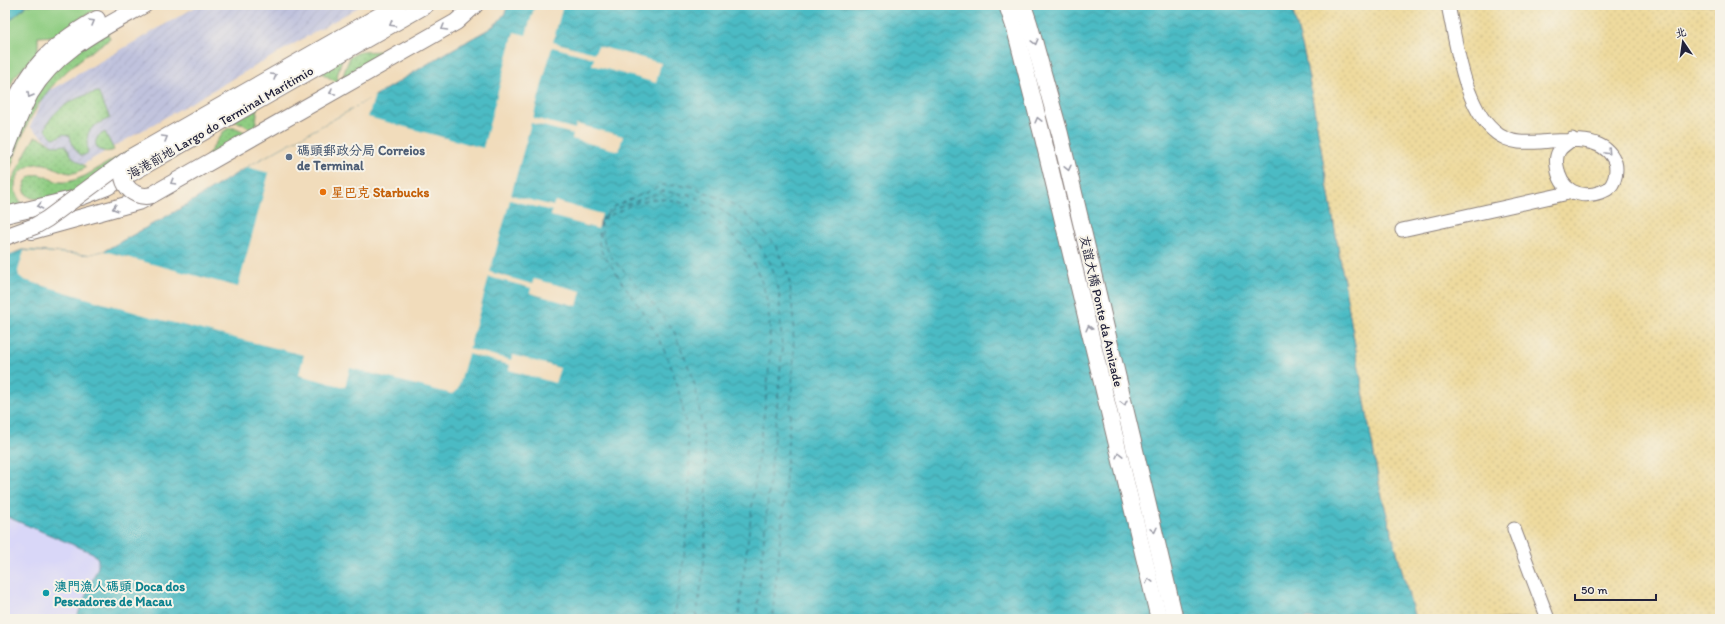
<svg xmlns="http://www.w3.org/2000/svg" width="1725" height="624" font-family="Itim,'LXGW WenKai TC',sans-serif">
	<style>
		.built { fill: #d9d7f8 }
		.industrial { fill: url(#industrial-furrows) }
		.grass { fill: url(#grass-dots); stroke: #58785e }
		.sand { fill: url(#sand-dots); stroke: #887e6c }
		.park { fill: #8fcd82; stroke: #58785e }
		.water { fill: url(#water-waves); stroke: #376e80 }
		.pier { fill: #f1dcbb }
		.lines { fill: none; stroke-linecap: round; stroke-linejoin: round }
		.ferry { stroke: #31586b; stroke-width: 1; stroke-dasharray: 5 4; stroke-linecap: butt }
		.minor-casing { stroke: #8a7f7b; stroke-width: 15 }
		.major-casing { stroke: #8a7f7b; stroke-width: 18 }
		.minor { stroke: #fff; stroke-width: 13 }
		.major { stroke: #fff; stroke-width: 16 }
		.major-bridge-casing { stroke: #8a7f7b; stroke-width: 18; stroke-linecap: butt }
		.major-bridge { stroke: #fff; stroke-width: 16 }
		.oneway { stroke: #9c9ca7 }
		.service-dot { fill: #5c6f8a; stroke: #f7f3e8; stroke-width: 1.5 }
		.food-dot { fill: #e8710a; stroke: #f7f3e8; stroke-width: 1.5 }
		.culture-dot { fill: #0f9aa8; stroke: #f7f3e8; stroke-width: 1.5 }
		.labels { text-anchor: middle; stroke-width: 4; stroke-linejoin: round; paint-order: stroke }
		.street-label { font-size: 13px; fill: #22223b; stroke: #f7f3e8 }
		.service-label { font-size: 13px; font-weight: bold; fill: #4e5e75; stroke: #f7f3e8; text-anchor: start }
		.food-label { font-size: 13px; font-weight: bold; fill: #c56008; stroke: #f7f3e8; text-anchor: start }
		.culture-label { font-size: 13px; font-weight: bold; fill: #0d838f; stroke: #f7f3e8; text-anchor: start }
	</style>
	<defs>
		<pattern id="industrial-furrows" width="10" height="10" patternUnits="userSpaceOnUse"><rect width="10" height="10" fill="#c0c2dd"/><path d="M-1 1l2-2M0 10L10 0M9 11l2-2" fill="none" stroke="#a5a6bf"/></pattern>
		<pattern id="grass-dots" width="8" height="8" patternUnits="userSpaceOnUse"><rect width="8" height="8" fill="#8fcd82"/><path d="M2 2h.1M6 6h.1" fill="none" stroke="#7bb071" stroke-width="1.8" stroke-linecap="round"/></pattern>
		<pattern id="sand-dots" width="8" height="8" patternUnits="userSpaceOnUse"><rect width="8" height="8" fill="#eeda9e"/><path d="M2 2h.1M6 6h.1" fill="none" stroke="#ccbb89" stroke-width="1.8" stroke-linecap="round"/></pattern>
		<pattern id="water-waves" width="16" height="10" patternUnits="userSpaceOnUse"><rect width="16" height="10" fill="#4cbbc4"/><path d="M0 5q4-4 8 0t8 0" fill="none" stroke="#3f98a0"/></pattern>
	</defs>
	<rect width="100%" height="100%" fill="#f7f3e8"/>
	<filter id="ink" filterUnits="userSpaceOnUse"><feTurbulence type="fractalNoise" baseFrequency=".025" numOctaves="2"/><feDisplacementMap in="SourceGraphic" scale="8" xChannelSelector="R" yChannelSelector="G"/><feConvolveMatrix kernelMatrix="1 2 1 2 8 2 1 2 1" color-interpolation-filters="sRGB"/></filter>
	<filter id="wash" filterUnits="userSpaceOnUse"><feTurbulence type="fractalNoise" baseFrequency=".012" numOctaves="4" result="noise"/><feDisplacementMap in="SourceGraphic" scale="16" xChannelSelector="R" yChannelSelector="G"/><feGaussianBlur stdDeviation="0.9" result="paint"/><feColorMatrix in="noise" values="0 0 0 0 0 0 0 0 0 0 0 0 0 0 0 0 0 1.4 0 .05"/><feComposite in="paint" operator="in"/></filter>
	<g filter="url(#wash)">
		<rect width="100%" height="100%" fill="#f1dcbb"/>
		<!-- built -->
		<path class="built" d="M5 516 93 553 98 559V567L76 619H5Z"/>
		<!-- industrial -->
		<path class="industrial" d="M199 5H362L80 166 30 127 45 93Z"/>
		<!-- grass -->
		<g class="grass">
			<path d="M410 5H415L79 192C65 195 16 211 26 181 37 167 47 180 60 182 69 183 77 179 85 176L237 88 243 100Z"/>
			<path d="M105 26 110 39C81 57 53 79 35 110 25 127 17 148 11 167L5 172C5 146 36 85 54 66 68 52 90 38 105 26Z"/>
			<path d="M386 51 391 56 344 82V73L350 57 359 52Z"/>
			<path d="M343 55 337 76 339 84 322 73Z"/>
			<path d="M98 92 110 118C90 128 85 128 88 153L82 156C75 151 72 145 70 136L64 134 58 137 53 138 45 130C51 109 77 96 98 92Z"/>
			<path d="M258 104 255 132 241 123 231 121Z"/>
			<path d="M229 128H236L249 134 205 159 223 132Z"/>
			<path d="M105 132 114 150C104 155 90 148 98 136Z"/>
			<path d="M35 137C47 137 49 149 65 145L73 158 86 167C82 170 77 173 72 173 62 173 55 167 45 164 33 162 19 168 16 181 13 190 17 198 23 204L5 208V195L27 150Z"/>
		</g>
		<!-- sand -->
		<path class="sand" d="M1291 5H1720V619H1415L1380 489 1305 57Z"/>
		<!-- park -->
		<path class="park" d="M27 5H104L75 21 54 36 38 37V53L14 77 5 99V25Z"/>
		<!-- water -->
		<g class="water">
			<path d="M5 5H27L5 25Z"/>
			<path d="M508 5H1291L1305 57 1311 91 1380 489 1415 619H76L98 567V559L93 553 5 516V257L22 250 88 255 104 251 178 210 247 167 353 109 446 53 489 29 498 22 505 13Z"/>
		</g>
		<!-- pier -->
		<path class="pier" d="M535 5H563L553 42 595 53 598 46 661 63 656 83 592 65 594 58 552 47 533 118 575 129 576 124 623 136 619 151 572 139 573 134 531 123 511 195 553 206 555 201 602 214 598 229 551 216 552 211 510 200 490 272 532 284 534 279 581 291 577 306 530 293 531 288 489 277 469 349 511 360 513 355 560 368 555 383 509 370 510 365 468 354 458 389 452 394 350 368 345 387 299 375 304 355 158 319 24 280 19 276 18 271 24 251 88 255 104 251 238 287 269 173 247 167 353 109 375 95 368 117 483 148 514 32 526 35Z"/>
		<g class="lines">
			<!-- ferry -->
			<g class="ferry">
				<path d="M603 218 613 210 662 191 689 195 720 208 744 227 759 245 771 264 779 291 782 349 778 398 756 619"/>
				<path d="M602 220C614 214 627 206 640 202 667 193 694 205 716 221 739 239 753 257 763 286 778 330 765 404 759 451 752 507 745 563 738 619"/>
				<path d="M600 221 613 207 663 185 691 186 735 205 757 224 775 245 789 276 793 315 794 356 784 503 772 619"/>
				<path d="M600 221 605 245 612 258 638 286 673 329 693 378 697 395 703 433 707 478 705 552 702 580 696 619"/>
				<path d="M600 223C600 230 598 241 600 248 602 254 609 262 613 268 627 290 643 311 656 334 704 421 691 526 674 619"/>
			</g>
		</g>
	</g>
	<g filter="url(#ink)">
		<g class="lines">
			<defs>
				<g id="minor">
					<path d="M1448 5C1456 42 1464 106 1494 131 1500 137 1511 141 1519 142 1544 145 1598 129 1613 158 1615 161 1616 164 1616 169 1616 175 1614 183 1609 188 1607 190 1603 191 1601 192 1579 200 1560 190 1557 166 1556 161 1556 156 1559 151 1561 147 1568 143 1572 139"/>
					<path d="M1402 230 1573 192"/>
					<path d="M1514 529 1548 619"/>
				</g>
				<g id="major">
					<path d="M1007 5 1015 29 1043 138 1159 619"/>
					<path d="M1023 5 1029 23 1060 134 1175 619"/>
					<path d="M5 123C26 71 48 47 97 19"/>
					<path d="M5 153C13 133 20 113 30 94 56 50 101 29 144 5"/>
					<path d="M131 157 398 5"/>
					<path d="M5 215 81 197 107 187 426 5"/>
					<path d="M32 231 141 201 456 22 475 5"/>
				</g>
			</defs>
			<!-- minor casing -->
			<use href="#minor" class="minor-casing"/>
			<!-- major casing -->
			<use href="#major" class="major-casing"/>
			<!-- minor -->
			<use href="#minor" class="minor"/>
			<!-- major -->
			<use href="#major" class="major"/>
			<defs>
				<g id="major-bridge">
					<path d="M130 158C113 175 129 201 152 195"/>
					<path d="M5 237 35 226 47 219 131 157"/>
				</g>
			</defs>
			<!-- major-bridge casing -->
			<use href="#major-bridge" class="major-bridge-casing"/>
			<!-- major-bridge -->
			<use href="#major-bridge" class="major-bridge"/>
		</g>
		<!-- one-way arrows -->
		<defs><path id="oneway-chevron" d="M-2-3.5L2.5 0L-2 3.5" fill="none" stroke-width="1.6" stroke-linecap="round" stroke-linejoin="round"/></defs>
		<g class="oneway">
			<use href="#oneway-chevron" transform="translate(92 22) rotate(-30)"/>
			<use href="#oneway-chevron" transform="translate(392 24) rotate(150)"/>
			<use href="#oneway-chevron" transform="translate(444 28) rotate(150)"/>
			<use href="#oneway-chevron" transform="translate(1035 42) rotate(75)"/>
			<use href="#oneway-chevron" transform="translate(274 76) rotate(-30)"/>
			<use href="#oneway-chevron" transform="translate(332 92) rotate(150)"/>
			<use href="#oneway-chevron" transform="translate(30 95) rotate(120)"/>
			<use href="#oneway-chevron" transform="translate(1038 120) rotate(-104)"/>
			<use href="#oneway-chevron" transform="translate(165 138) rotate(-30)"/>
			<use href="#oneway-chevron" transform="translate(1608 152) rotate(47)"/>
			<use href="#oneway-chevron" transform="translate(1068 168) rotate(77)"/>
			<use href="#oneway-chevron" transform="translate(173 182) rotate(150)"/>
			<use href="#oneway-chevron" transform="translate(40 206) rotate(167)"/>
			<use href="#oneway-chevron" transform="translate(115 208) rotate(164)"/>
			<use href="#oneway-chevron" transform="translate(1089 328) rotate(-104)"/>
			<use href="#oneway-chevron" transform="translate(1124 403) rotate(77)"/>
			<use href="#oneway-chevron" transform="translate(1119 455) rotate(-104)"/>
			<use href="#oneway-chevron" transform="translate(1154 530) rotate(77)"/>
			<use href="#oneway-chevron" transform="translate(1149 581) rotate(-104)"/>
		</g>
	</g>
	<!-- markers -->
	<circle class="service-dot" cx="289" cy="157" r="4"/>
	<circle class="food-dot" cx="323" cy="192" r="4"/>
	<circle class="culture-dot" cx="46" cy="593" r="4"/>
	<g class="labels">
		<!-- street labels -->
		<g class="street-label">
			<text transform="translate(220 122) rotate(-30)" y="5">海港前地 Largo do Terminal Marítimio</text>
			<text transform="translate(1102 311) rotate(77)" y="5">友誼大橋 Ponte da Amizade</text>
		</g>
		<!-- service labels -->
		<g class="service-label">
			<text x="297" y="155">碼頭郵政分局 Correios<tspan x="297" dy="15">de Terminal</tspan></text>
		</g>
		<!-- food labels -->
		<g class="food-label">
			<text x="331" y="197">星巴克 Starbucks</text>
		</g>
		<!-- culture labels -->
		<g class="culture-label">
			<text x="54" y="591">澳門漁人碼頭 Doca dos<tspan x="54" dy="15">Pescadores de Macau</tspan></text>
		</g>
	</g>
	<!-- margin -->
	<rect width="1725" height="624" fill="none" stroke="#f7f3e8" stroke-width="20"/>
	<!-- north arrow -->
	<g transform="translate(1683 42) rotate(347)" stroke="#f7f3e8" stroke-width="3" paint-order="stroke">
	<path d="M0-3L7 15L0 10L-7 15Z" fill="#22223b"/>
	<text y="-6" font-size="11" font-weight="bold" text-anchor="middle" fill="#22223b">北</text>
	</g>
	<!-- scale -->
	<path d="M1575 594v6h81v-6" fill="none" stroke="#22223b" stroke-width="2"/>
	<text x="1581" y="594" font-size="12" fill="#22223b" stroke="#f7f3e8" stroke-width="3" paint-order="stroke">50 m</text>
</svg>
